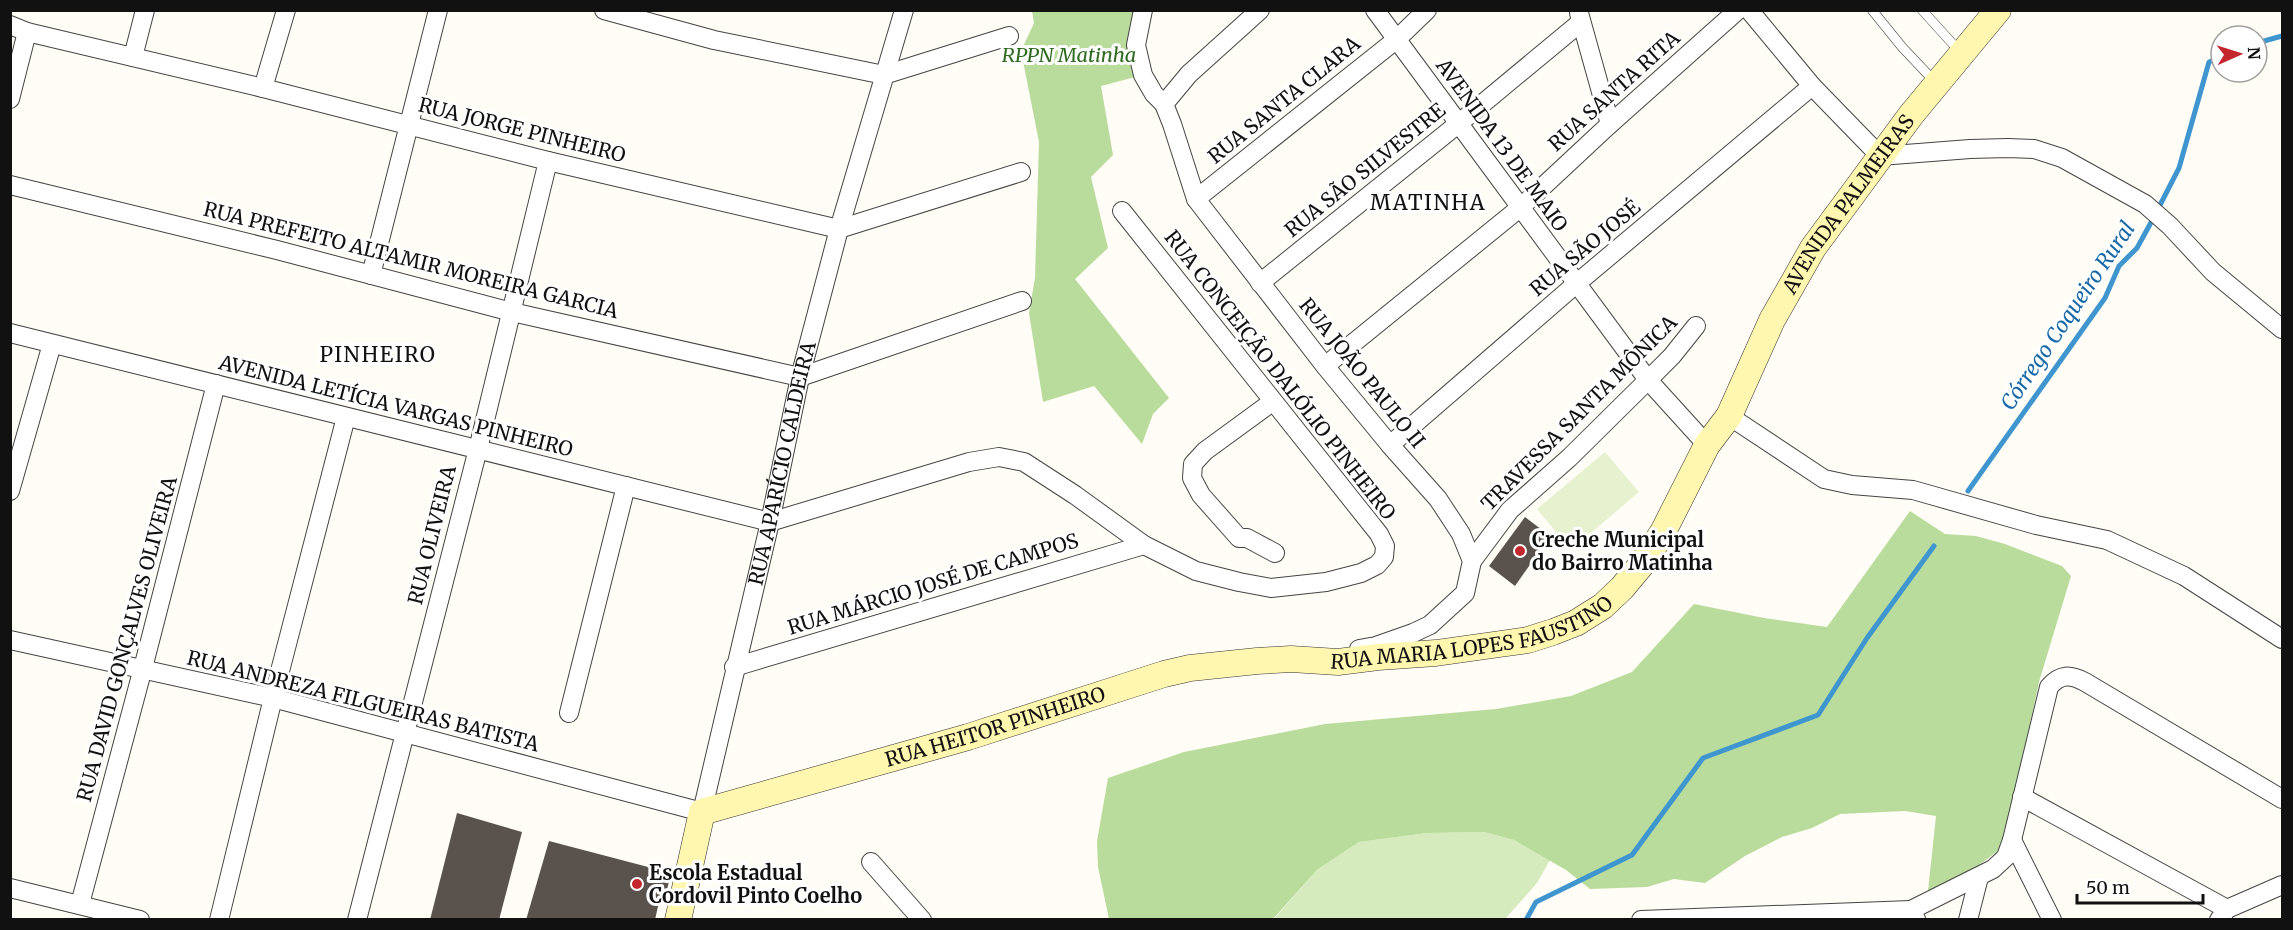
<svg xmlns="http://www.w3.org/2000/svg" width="2293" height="930" font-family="Merriweather,serif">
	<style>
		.green { fill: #d5ebbd }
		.forest { fill: #b9dc9c }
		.pitch { fill: #e6f2cf }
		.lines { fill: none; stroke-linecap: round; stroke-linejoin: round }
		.stream { stroke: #3f96cf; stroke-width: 5 }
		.building { fill: #5a524d }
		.lane-casing { stroke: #444; stroke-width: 10 }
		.street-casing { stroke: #444; stroke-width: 20 }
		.secondary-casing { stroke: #333; stroke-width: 27 }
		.lane { stroke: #fff; stroke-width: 9 }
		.street { stroke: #fff; stroke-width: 18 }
		.secondary { stroke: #fff6b0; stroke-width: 26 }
		.poi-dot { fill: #c4262e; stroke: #fff; stroke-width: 2 }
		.labels { text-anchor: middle; stroke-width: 6; stroke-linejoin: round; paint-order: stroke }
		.park-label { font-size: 20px; font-style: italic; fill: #2f6b1f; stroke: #fff }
		.street-label { font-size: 20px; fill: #111; stroke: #fff }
		.poi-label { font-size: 20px; font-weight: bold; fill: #111; stroke: #fff; text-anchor: start }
		.neighbourhood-label { font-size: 21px; letter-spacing: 1.5px; fill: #111; stroke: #fff }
		.water-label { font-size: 21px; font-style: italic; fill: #1768a6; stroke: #fff }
	</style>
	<rect width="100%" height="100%" fill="#fffdf5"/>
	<!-- green -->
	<path class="green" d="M1484 832 1514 840 1550 860 1537 883 1505 919 1273 920 1317 870 1359 842 1427 833Z"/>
	<!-- forest -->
	<g class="forest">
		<path d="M1032 11H1143V75L1101 86 1113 155 1091 177 1108 248 1075 279 1169 398 1153 414 1142 444 1094 386 1043 402 1029 313 1035 278 1039 142 1021 51 1034 23Z"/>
		<path d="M1910 511 1945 534 1976 536 2005 544 2062 566 2071 576 2039 682 2016 790 1999 850 1970 872 1928 891 1936 816 1905 811 1840 814 1812 828 1782 837 1745 856 1705 883 1674 879 1647 887 1590 889 1566 870 1514 840 1484 832 1427 833 1359 842 1317 870 1273 919H1109L1098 867 1097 841 1108 778 1184 752 1325 724 1496 709 1571 696 1632 672 1694 604 1764 618 1827 627Z"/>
	</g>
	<!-- pitch -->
	<path class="pitch" d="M1605 452 1639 492 1571 550 1537 509Z"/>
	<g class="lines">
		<!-- stream -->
		<g class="stream">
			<path d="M2257 43 2282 36"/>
			<path d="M2158 209 2179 168 2209 62 2221 57"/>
			<path d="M1968 491 2105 298 2119 266 2137 248 2154 217"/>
			<path d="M1526 920 1536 902 1632 855 1703 758 1818 715 1867 638 1934 546"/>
		</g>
	</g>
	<!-- building -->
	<g class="building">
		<path d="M1525 517 1550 536 1515 586 1489 566Z"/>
		<path d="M457 813 522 832 499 920H430Z"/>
		<path d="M549 841 671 873 665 898 660 897 655 920H526Z"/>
	</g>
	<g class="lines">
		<defs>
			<g id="lane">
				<path d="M1872 10 1902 47 1936 83"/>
				<path d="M1922 10 1961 53"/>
			</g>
			<g id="street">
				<path d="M604 10 714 40 884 75 1009 36"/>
				<path d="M1143 10 1136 45 1143 75 1154 94 1164 104 1172 124 1196 199 1325 366 1390 445 1438 499 1461 534 1472 561 1465 593 1430 625 1413 633 1376 646 1359 649"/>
				<path d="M1375 10 1648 380 1707 445"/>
				<path d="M1749 10 1812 86 1880 156 1970 149 2008 148 2034 149 2062 158 2145 204 2170 226 2213 272 2282 329"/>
				<path d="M1579 13 1610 124"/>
				<path d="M10 25 27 32 263 88 548 161 839 229 1021 172"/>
				<path d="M133 57 145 10"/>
				<path d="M263 88 286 10"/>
				<path d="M10 99 27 32"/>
				<path d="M1164 104 1189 74 1260 10"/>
				<path d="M10 185 277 250 512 312 800 377 1022 301"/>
				<path d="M1196 199 1397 39 1427 10"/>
				<path d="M371 275 438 10"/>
				<path d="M1260 283 1458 124 1581 22"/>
				<path d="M10 333 770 522"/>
				<path d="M1325 366 1521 207 1610 124 1738 10"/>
				<path d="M1272 402 1205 451 1193 464 1192 478 1201 495 1239 538H1247L1275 553"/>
				<path d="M1729 416 1824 479 1852 485 1913 490 2036 525 2107 540 2184 576 2282 639"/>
				<path d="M1390 445 1576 284 1812 86"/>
				<path d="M10 491 52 344"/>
				<path d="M770 522 969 462 999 457 1024 462 1075 495 1144 545 1196 571 1239 582 1271 588 1326 582 1361 573 1377 565 1384 557 1385 546 1379 534 1122 211"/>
				<path d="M1472 561 1510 510 1569 458 1648 380 1672 356 1696 326"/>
				<path id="s1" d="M10 640 273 698 702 812 770 522 800 377 839 229 904 10"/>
				<path d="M734 667 1144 545"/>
				<path d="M569 713 626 486"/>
				<path d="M2022 797 2227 909"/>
				<path d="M2012 840 2052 920"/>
				<path d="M871 862 922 920"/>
				<path d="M10 888 140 920"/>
				<path d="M80 904 143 668 216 384"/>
				<path d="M1911 910 1993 869 2006 857 2012 840 2049 687C2060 674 2070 674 2085 682L2282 799"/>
				<path d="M219 920 273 698 346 417"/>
				<path d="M357 920 478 449 548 161"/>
				<path d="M1641 920 1911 910 1916 919"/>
				<path d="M1968 920 1979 877"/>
				<path d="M2219 920 2227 909 2282 885"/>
			</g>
			<g id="secondary">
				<path id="s2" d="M678 920 702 812 968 737 1164 674 1190 668 1257 661 1291 659 1338 662 1378 657 1436 653 1500 644 1528 640 1553 632 1576 623 1603 606 1622 588 1642 564 1663 532 1707 445 1729 416 1772 320 1813 248 1911 115 1998 10"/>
			</g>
		</defs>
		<!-- lane casing -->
		<use href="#lane" class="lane-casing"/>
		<!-- street casing -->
		<use href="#street" class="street-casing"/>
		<!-- secondary casing -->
		<use href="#secondary" class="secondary-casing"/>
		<!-- lane -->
		<use href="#lane" class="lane"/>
		<!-- street -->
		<use href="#street" class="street"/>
		<!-- secondary -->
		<use href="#secondary" class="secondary"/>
	</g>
	<!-- markers -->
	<g class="poi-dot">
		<circle cx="1520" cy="551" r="6"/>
		<circle cx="637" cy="884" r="6"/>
	</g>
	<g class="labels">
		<!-- park labels -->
		<g class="park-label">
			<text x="1069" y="62">RPPN Matinha</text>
		</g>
		<!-- street labels -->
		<g class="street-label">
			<text transform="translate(1614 91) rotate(-42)" y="7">RUA SANTA RITA</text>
			<text transform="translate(1284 100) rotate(-39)" y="7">RUA SANTA CLARA</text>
			<text transform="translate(522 130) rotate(14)" y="7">RUA JORGE PINHEIRO</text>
			<text transform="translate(1502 145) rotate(54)" y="7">AVENIDA 13 DE MAIO</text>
			<text transform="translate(1365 170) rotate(-39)" y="7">RUA SÃO SILVESTRE</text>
			<text dy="7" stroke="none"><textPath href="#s2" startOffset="1516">AVENIDA PALMEIRAS</textPath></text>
			<text transform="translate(1585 248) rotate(-40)" y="7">RUA SÃO JOSÉ</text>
			<text transform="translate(411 260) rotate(14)" y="7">RUA PREFEITO ALTAMIR MOREIRA GARCIA</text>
			<text transform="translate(1362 373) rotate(51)" y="7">RUA JOÃO PAULO II</text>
			<text transform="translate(1280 375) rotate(52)" y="7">RUA CONCEIÇÃO DALÓLIO PINHEIRO</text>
			<text transform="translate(396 406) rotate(14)" y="7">AVENIDA LETÍCIA VARGAS PINHEIRO</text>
			<text transform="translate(1579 413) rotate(-45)" y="7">TRAVESSA SANTA MÔNICA</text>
			<text dy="7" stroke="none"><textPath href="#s1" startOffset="1071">RUA APARÍCIO CALDEIRA</textPath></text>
			<text transform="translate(432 535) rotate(-76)" y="7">RUA OLIVEIRA</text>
			<text transform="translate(933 584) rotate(-17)" y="7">RUA MÁRCIO JOSÉ DE CAMPOS</text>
			<text dy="7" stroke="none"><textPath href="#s2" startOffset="906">RUA MARIA LOPES FAUSTINO</textPath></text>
			<text transform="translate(127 639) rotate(-75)" y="7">RUA DAVID GONÇALVES OLIVEIRA</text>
			<text transform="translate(363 701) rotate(14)" y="7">RUA ANDREZA FILGUEIRAS BATISTA</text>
			<text dy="7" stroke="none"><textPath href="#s2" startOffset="416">RUA HEITOR PINHEIRO</textPath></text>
		</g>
		<!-- poi labels -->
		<g class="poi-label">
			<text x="1532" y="547">Creche Municipal<tspan x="1532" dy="23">do Bairro Matinha</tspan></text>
			<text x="649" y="880">Escola Estadual<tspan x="649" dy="23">Cordovil Pinto Coelho</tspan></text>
		</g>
		<!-- neighbourhood labels -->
		<g class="neighbourhood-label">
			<text x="1428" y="210">MATINHA</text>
			<text x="378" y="362">PINHEIRO</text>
		</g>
		<!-- water labels -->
		<g class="water-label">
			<text transform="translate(2068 316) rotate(-56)" y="7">Córrego Coqueiro Rural</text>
		</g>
	</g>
	<!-- border -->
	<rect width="2293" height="930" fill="none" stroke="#111111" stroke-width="24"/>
	<!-- north arrow -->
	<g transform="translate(2239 54) rotate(87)"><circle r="28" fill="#ffffff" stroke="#a0a0a0" stroke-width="1.5"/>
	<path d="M0-4.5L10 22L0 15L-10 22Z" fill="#c4262e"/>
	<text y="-9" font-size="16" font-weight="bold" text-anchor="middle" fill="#111111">N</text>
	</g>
	<!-- scale -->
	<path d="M2077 894v9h126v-9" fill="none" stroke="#111111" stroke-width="3"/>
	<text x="2086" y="894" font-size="18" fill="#111111" stroke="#ffffff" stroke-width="4.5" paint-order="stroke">50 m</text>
</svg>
